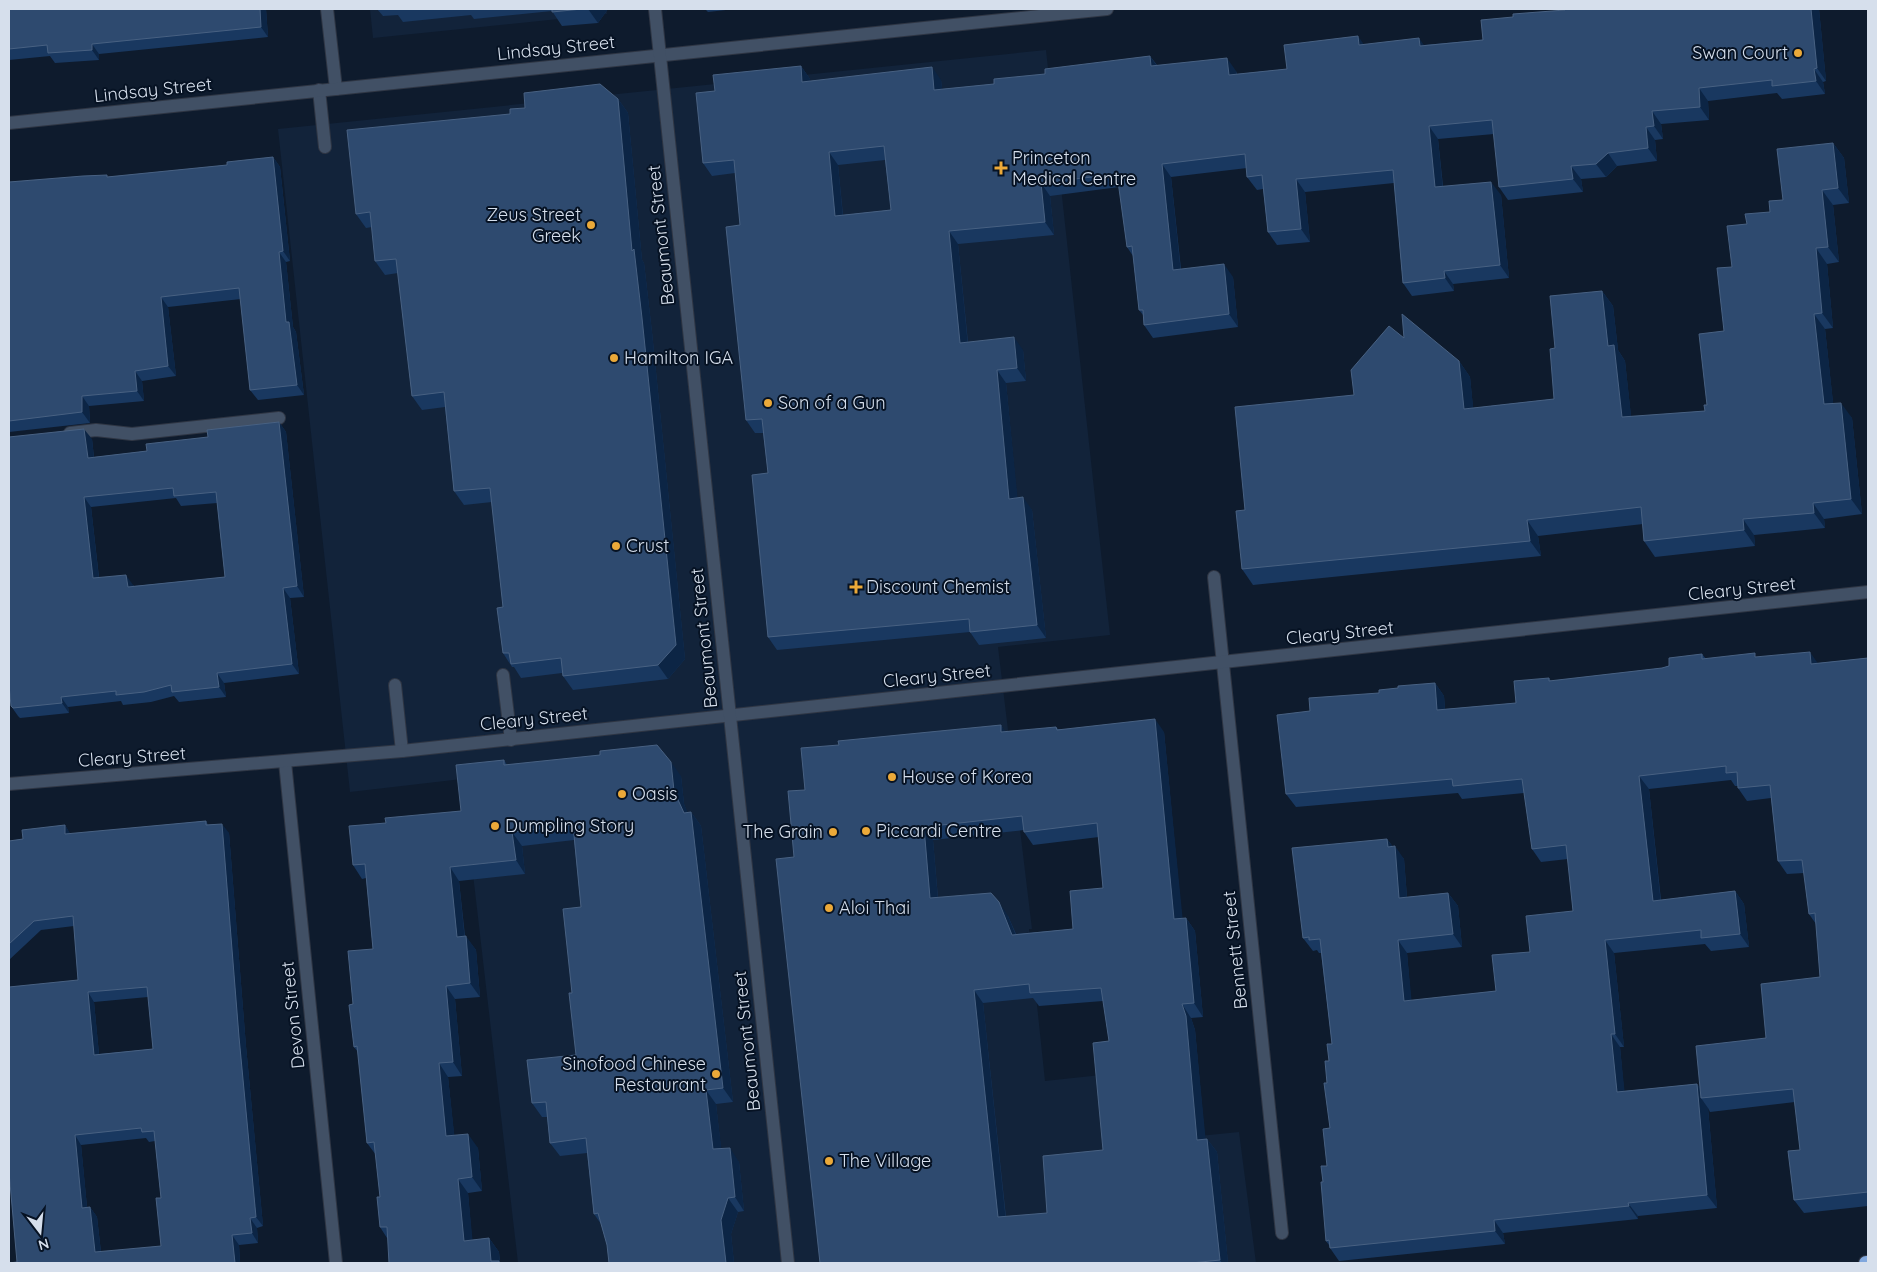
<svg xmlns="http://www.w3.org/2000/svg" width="1877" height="1272" font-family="Quicksand,sans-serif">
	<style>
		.built { fill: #12233a }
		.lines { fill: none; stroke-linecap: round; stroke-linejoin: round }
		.service-casing { stroke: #2f3644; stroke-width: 14 }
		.minor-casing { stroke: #2f3644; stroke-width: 14 }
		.secondary-casing { stroke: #2f3644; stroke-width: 14 }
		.trunk-casing { stroke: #2f3644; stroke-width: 16 }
		.service { stroke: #415065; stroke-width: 12 }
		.minor { stroke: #415065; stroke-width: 12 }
		.secondary { stroke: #415065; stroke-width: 12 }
		.trunk { stroke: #80a7dd; stroke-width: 14 }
		.wall { fill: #193860; fill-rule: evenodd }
		.shaded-wall { fill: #0c2545 }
		.building { fill: #2e4a6f; stroke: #486182; fill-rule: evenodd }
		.poi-dot { fill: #eba939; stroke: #061223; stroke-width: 2 }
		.labels { text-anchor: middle; stroke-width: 4; stroke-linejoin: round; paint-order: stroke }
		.street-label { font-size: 18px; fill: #d6dfec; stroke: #061223 }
		.poi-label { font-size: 18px; fill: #d6dfec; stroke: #061223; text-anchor: start }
	</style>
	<rect width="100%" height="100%" fill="#0e1b2d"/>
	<!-- built -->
	<g class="built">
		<path d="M370 9H606L607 14 373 38Z"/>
		<path d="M1046 50 1110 635 998 647 1032 929H1029L1045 1081 1101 1075 1108 1145 1239 1132 1256 1263H518L462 779 350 792 278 129Z"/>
	</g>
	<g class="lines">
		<defs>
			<g id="service">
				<path d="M319 90 325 147"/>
				<path d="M70 433 96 430 132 434 279 418"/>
				<path d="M1214 577 1223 664"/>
				<path d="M503 675 511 740"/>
				<path d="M395 685 402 751"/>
			</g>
			<g id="minor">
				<path d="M327 9 336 89"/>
				<path d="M9 123 1107 9"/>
				<path d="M1223 664 1282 1233"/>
				<path d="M285 762 336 1263"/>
				<path d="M9 784 402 751 1868 592"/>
			</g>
			<path id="secondary" d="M655 9 788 1263"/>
			<path id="trunk" d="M1866 1263H1868"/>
		</defs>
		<!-- service casing -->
		<use href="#service" class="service-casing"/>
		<!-- minor casing -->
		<use href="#minor" class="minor-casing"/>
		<!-- secondary casing -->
		<use href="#secondary" class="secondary-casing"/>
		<!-- trunk casing -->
		<use href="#trunk" class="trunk-casing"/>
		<!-- service -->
		<use href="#service" class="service"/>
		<!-- minor -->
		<use href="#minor" class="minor"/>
		<!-- secondary -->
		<use href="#secondary" class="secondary"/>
		<!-- trunk -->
		<use href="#trunk" class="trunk"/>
	</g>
	<!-- wall -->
	<g class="wall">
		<path d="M9 9H266L268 37 99 54V60L55 63 50 56 9 60Z"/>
		<path d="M377 9H608L598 23 562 26 552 11 474 19 471 15 403 22 398 15 383 16Z"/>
		<path d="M705 9H735L708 12Z"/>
		<path d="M1819 9 1826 81 1823 82 1825 94 1782 99 1777 93 1708 101 1709 120 1661 124 1663 139 1655 140 1657 161 1617 166 1606 177 1581 179 1583 192 1508 200 1499 187 1494 134 1438 139 1443 186 1501 195 1509 278 1453 284 1454 291 1412 296 1403 283 1394 183 1305 192 1310 242 1277 245 1268 232 1263 189 1257 190 1247 177V168L1171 177 1181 269 1233 277 1238 327 1153 338 1144 325 1143 315 1139 310 1133 256 1127 247 1119 187 1050 196 1054 235 958 244 968 342 1023 350 1026 381 1006 383 1017 498 1032 510 1046 638 979 645 970 632 777 650 768 637V473L763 433H755L746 420 740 225 735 173 712 176 703 163 715 91 801 66 810 79V81L941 80 942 89 994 84 1045 74 1150 56 1157 65 1236 71 1237 74 1287 69 1364 44 1424 45ZM885 160 891 210 843 215 838 165Z"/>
		<path d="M618 99 628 113 642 260 644 263 652 332 685 659 668 679 573 690 563 676 562 673 521 678 514 667H512L503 653V607L492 502 464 505 454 491 445 407 422 410 412 396 398 273 385 275 375 261 372 227 366 228 356 214 510 114Z"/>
		<path d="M1833 143 1844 158 1849 203 1833 205 1839 262 1827 264 1833 328 1825 329 1833 403 1852 418 1862 514 1824 519 1825 528 1754 535 1755 546 1655 557 1644 541 1643 524 1538 536 1541 556 1253 585 1242 569 1245 510 1354 395 1404 338 1459 361 1470 377 1473 408 1554 399 1555 348 1602 291 1613 306 1618 350 1625 361 1631 417 1705 411 1707 405 1724 331 1732 267 1747 224 1770 212 1783 200Z"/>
		<path d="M273 157 280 167 290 261 286 262 293 327 296 332 304 395 258 400 250 390 241 299 168 307 176 376 142 381 144 401 89 406 90 423 9 432V182L108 177 227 165Z"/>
		<path d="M279 422 286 432 304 597 290 598 299 674 224 683 226 697 179 702 174 696 151 702 123 705 121 701 68 707 69 713 20 718 18 716 11 706 92 439 94 457 147 451 208 437ZM176 498 181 506 217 503 225 577 134 586 133 585 99 577 91 507Z"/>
		<path d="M1702 654 1706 659 1757 657 1818 663 1868 658V1206L1804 1213 1794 1200 1800 1150 1795 1102 1710 1112 1708 1108 1717 1208 1638 1216V1219L1503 1233 1505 1244 1339 1261 1330 1248 1329 1245 1326 1241 1323 1182 1327 1166 1330 1128 1327 1083 1329 1061 1332 1044 1321 953H1319L1317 950 1313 951 1303 938 1387 839 1393 847 1404 859 1407 897 1448 893 1458 906 1462 947 1407 953 1411 1001 1496 991 1530 952 1573 911 1568 859 1541 862 1532 849 1524 793 1462 799 1458 793 1296 807 1286 794 1310 711 1379 693 1398 688 1435 683 1444 696 1445 709 1516 703 1549 678 1551 681 1662 668ZM1731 780 1735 786H1738V788L1747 801 1771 798 1778 861 1787 874 1804 873 1809 914 1816 924 1820 977 1766 1038 1700 1088 1697 1084 1624 1091 1620 1047H1624L1614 953 1705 944 1711 951 1749 947 1744 904 1735 891 1661 900 1649 789Z"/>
		<path d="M1001 725 1005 732 1056 727 1058 729 1164 732 1182 919 1186 918 1195 931 1203 1017 1191 1018 1195 1030 1205 1139H1207L1217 1152 1228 1263H820L794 857 805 790ZM1024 830V832L1033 845 1099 837 1103 888 1073 929 1016 934 1008 916 938 898 933 840ZM1033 998 1039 1006 1103 1001 1109 1041 1103 1150 1047 1213 1006 1217 983 1003Z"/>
		<path d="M504 760 507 765 681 776 684 804 687 812H691L701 826 733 1102 716 1104 721 1149 739 1162 744 1211 738 1212 731 1234 734 1263H609L607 1245 601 1224 594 1214 587 1153 560 1156 550 1143 547 1117H542L532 1103 576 1055 572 993 581 907 574 840 522 846 525 874 459 881 465 936 476 950 480 997 455 999 462 1076 448 1077 454 1135 478 1148 482 1191 468 1193 472 1240 489 1238 499 1252 500 1262 387 1238 380 1227V1197L376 1155 367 1143 358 1052 354 1047 353 1004 373 949 366 878 362 879 353 865 386 823 461 811Z"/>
		<path d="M206 821 208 825 229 833 246 1046 263 1226 257 1228 258 1243 239 1245 240 1263H9L17 1262 78 980 74 926 41 930 9 960V841L23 839 65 825 70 834ZM148 997 153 1049 99 1054 94 1002ZM146 1138 149 1142 155 1141 161 1198V1246L101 1252 97 1217 90 1207H87L81 1145Z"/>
	</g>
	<!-- shaded-wall -->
	<g class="shaded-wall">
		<path d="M260 9H266L268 37 261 27Z"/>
		<path d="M588 9H608L598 23Z"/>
		<path d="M1811 9H1819L1826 81 1817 68Z"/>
		<path d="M1358 36 1367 49 1359 45Z"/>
		<path d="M1419 38 1428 51 1420 46Z"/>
		<path d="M92 44 99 54V60L92 50Z"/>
		<path d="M1150 56 1159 69 1151 66Z"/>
		<path d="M1227 58 1236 71 1238 88 1229 75Z"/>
		<path d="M801 66 810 79 811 95 802 82Z"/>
		<path d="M932 67 941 80 944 103 934 90Z"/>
		<path d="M1814 69 1823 82 1825 94 1816 81Z"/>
		<path d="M1699 88 1708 101 1709 120 1700 107Z"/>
		<path d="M618 99 628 113 642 260 644 263 652 332 685 659 668 679 658 665 632 251Z"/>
		<path d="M1652 111 1661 124 1663 139 1654 126Z"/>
		<path d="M1429 126 1438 139 1444 200 1435 187Z"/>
		<path d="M1646 127 1655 140 1657 161 1648 148Z"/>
		<path d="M1833 143 1844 158 1849 203 1838 188Z"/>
		<path d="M829 152 838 165 844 229 835 216Z"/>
		<path d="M1608 153 1617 166 1606 177 1596 164Z"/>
		<path d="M273 157 280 167 290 261 283 251Z"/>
		<path d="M1162 164 1171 177 1182 283 1173 270Z"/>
		<path d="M1571 166 1581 179 1583 192 1573 179Z"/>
		<path d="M1296 179 1305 192 1310 242 1301 229Z"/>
		<path d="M1491 182 1501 195 1509 278 1500 265Z"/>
		<path d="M1041 183 1050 196 1054 235 1045 222Z"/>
		<path d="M1822 190 1833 205 1839 262 1828 247Z"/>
		<path d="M949 231 958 244 969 356 960 343Z"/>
		<path d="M1816 248 1827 264 1833 328 1822 313Z"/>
		<path d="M279 252 286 262 293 327 296 332 304 395 297 385 286 322Z"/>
		<path d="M1224 264 1233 277 1238 327 1229 314Z"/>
		<path d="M1444 271 1453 284 1454 291 1445 278Z"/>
		<path d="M1602 291 1613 306 1618 350 1625 361 1633 433 1622 417 1608 346Z"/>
		<path d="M161 297 168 307 176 376 168 366Z"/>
		<path d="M1814 314 1825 329 1835 420 1824 404Z"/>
		<path d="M1014 337 1023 350 1026 381 1017 368Z"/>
		<path d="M1459 361 1470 377 1475 425 1464 409Z"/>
		<path d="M997 370 1006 383 1019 512 1009 499Z"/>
		<path d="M135 371 142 381 144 401 137 391Z"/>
		<path d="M82 396 89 406 90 423 82 412Z"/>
		<path d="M1841 403 1852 418 1862 514 1851 499Z"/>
		<path d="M279 422 286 432 304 597 297 586Z"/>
		<path d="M84 429 92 439 95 468 88 458Z"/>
		<path d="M84 497 91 507 100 588 93 578Z"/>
		<path d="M1023 497 1032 510 1046 638 1037 625Z"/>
		<path d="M1813 503 1824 519 1825 528 1814 513Z"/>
		<path d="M1743 519 1754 535 1755 546 1744 530Z"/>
		<path d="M1527 520 1538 536 1541 556 1530 541Z"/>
		<path d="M126 575 133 585 135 597 128 587Z"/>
		<path d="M283 588 290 598 299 674 292 664Z"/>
		<path d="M1810 652 1819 665 1811 664Z"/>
		<path d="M217 673 224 683 226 697 219 687Z"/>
		<path d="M1435 683 1444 696 1446 723 1437 710Z"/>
		<path d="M61 697 68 707 69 713 62 703Z"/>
		<path d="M1155 719 1164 732 1184 932 1174 919Z"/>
		<path d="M1001 725 1010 739 1001 732Z"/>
		<path d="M671 762 681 776 684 804 693 824 691 812 701 826 733 1102 723 1088 684 813 674 791Z"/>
		<path d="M1639 776 1649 789 1662 914 1653 901Z"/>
		<path d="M222 824 229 833 246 1046 263 1226 256 1217 239 1037Z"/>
		<path d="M65 825 71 835 65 834Z"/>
		<path d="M924 827 933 840 939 912 930 898Z"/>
		<path d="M512 832 522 846 525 874 516 860Z"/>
		<path d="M1387 839 1396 851 1395 846 1404 859 1408 911 1399 898 1388 847Z"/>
		<path d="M450 867 459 881 466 951 457 937Z"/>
		<path d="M1735 891 1744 904 1749 947 1740 934Z"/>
		<path d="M1448 893 1458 906 1462 947 1453 934Z"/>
		<path d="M999 902 1008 916 1021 948 1012 935Z"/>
		<path d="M1186 918 1195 931 1203 1017 1194 1003Z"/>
		<path d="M466 936 476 950 480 997 470 983Z"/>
		<path d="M1398 940 1407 953 1413 1015 1404 1001Z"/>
		<path d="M1605 940 1614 953 1624 1047 1615 1034Z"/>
		<path d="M446 986 455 999 462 1076 453 1062Z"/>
		<path d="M974 990 983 1003 1007 1231 998 1217Z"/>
		<path d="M88 992 94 1002 100 1065 94 1055Z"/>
		<path d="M1182 1004 1191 1018 1195 1030 1207 1153 1197 1140Z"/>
		<path d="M1611 1034 1620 1047 1626 1105 1617 1092Z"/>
		<path d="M439 1063 448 1077 456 1150 446 1136Z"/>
		<path d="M1697 1084 1707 1097 1701 1098 1708 1108 1717 1208 1707 1195Z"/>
		<path d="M706 1090 716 1104 723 1163 713 1149Z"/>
		<path d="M468 1134 478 1148 482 1191 472 1177Z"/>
		<path d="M75 1135 81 1145 88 1217 82 1208Z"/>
		<path d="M1207 1139 1217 1152 1228 1263H1222L1220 1260Z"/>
		<path d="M730 1148 739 1162 744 1211 735 1197Z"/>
		<path d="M458 1179 468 1193 474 1255 464 1241Z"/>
		<path d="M728 1198 738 1212 731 1234 734 1263H726L721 1220Z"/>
		<path d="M1628 1203 1638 1216V1219L1629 1206Z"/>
		<path d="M90 1207 97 1217 102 1262 95 1252Z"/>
		<path d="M250 1218 257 1228 258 1243 252 1233Z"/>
		<path d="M1494 1220 1503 1233 1505 1244 1495 1231Z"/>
		<path d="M232 1235 239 1245 240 1263H235Z"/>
		<path d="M489 1238 499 1252 500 1263H493L491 1261Z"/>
	</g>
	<!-- building -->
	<g class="building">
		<path d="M9 9H260L261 27 92 44V50L48 53 47 45 9 49Z"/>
		<path d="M552 9H582L552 12Z"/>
		<path d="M1565 9H1811L1817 68 1814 69 1816 81 1772 86V80L1699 88 1700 107 1652 111 1654 126 1646 127 1648 148 1608 153 1596 164 1571 166 1573 179 1499 187 1492 120 1429 126 1435 187 1491 182 1500 265 1444 271 1445 278 1403 283 1393 170 1296 179 1301 229 1268 232 1262 175 1247 177 1245 154 1162 164 1173 270 1224 264 1229 314 1144 325 1143 310H1139L1132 246 1127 247 1117 174 1041 183 1045 222 949 231 960 343 1014 337 1017 368 997 370 1009 499 1023 497 1037 625 970 632 969 619 768 637 752 475 768 473 762 419 746 420 726 227 740 225 734 160 703 163 696 93 715 91 713 75 801 66 802 82 932 67 934 90 994 84V79L1045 74V69L1150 56 1151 66 1227 58 1229 75 1287 69 1284 45 1358 36 1359 45 1419 38 1420 46 1483 40 1481 20 1513 17V14L1565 10ZM884 146 891 210 835 216 829 152Z"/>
		<path d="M600 84 618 99 632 251 634 249 642 318 676 645 658 665 563 676 561 658 511 664 509 653H503L497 608 503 607 490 488 454 491 444 392 412 396 396 259 375 261 370 212 356 214 347 130 510 114V109L525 108 524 93Z"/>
		<path d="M1833 143 1838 188 1822 190 1828 247 1816 248 1822 313 1814 314 1824 404 1841 403 1851 499 1813 503 1814 513 1743 519 1744 530 1644 541 1641 507 1527 520 1530 541 1242 569 1236 511 1245 510 1235 407 1354 395 1351 370 1389 326 1404 338 1402 314 1459 361 1464 409 1554 399 1550 349 1555 348 1550 296 1602 291 1608 346 1614 345 1622 417 1705 411 1704 405H1707L1699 334 1724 331 1717 268 1732 267 1727 226 1747 224 1745 214 1770 212 1769 201 1783 200 1777 149Z"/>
		<path d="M273 157 283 251 279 252 286 322H289L297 385 250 390 239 288 161 297 168 366 135 371 137 391 82 396V412L9 421V182L83 176 107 175V177L227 165V162Z"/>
		<path d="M279 422 297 586 283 588 292 664 217 673 219 687 172 692 171 685 144 692 116 695V691L61 697 62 703 13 708 11 706 9 685V437L84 429 88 458 147 451 146 444 208 437 207 430ZM173 488 174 496 216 492 225 577 128 587 126 575 93 578 84 497Z"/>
		<path d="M1810 652 1811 664 1868 658V1192L1794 1200 1788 1151 1800 1150 1793 1089 1701 1098 1696 1046 1766 1038 1761 984 1820 977 1815 913 1809 914 1802 860 1778 861 1770 785 1738 788 1737 772 1726 773V766L1639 776 1653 901 1735 891 1740 934 1701 938V930L1605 940 1615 1034H1611L1617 1092 1697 1084 1707 1195 1628 1203 1629 1206 1494 1220 1495 1231 1330 1248 1329 1240 1326 1241 1321 1182H1323L1321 1166H1327L1323 1129 1330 1128 1324 1083H1327L1325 1061H1329L1327 1044H1332L1320 939 1309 940V937L1303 938 1292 848 1387 839 1388 847 1395 846 1399 898 1448 893 1453 934 1398 940 1404 1001 1496 991 1492 955 1530 952 1526 916 1573 911 1566 845 1532 849 1522 779 1453 786 1452 779 1286 794 1277 715 1310 711 1309 698 1379 693V690L1398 688V686L1435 683 1437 710 1516 703 1514 681 1549 678V681L1662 668 1669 666V658L1702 654V659L1755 653V657Z"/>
		<path d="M1155 719 1174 919 1186 918 1194 1003 1182 1004 1186 1016 1197 1140 1207 1139 1220 1260 1191 1263H820L776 859 794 857 788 791 805 790 801 748 839 745 838 741 1001 725V732L1056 727 1057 730ZM1022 816 1024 832 1097 823 1103 888 1070 891 1073 929 1012 935 999 902 991 893 930 898 924 827ZM1029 984 1030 993 1101 988 1109 1041 1093 1043 1103 1150 1043 1156 1047 1213 998 1217 974 990Z"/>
		<path d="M657 745 671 762 674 791 684 813 691 812 723 1088 706 1090 713 1149 730 1148 735 1197 728 1198 721 1220 726 1263H609L607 1245 598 1213 594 1214 586 1138 550 1143 546 1102 532 1103 527 1060 576 1055 569 993H572L563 909 581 907 573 825 512 832 516 860 450 867 457 937 466 936 470 983 446 986 453 1062 439 1063 446 1136 468 1134 472 1177 458 1179 464 1241 489 1238 491 1261H499V1263H389L387 1227H380L377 1197H380L374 1142 367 1143 357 1046 354 1047 349 1005 353 1004 348 951 373 949 365 864 353 865 349 826 386 823 385 818 461 811 456 765 504 760V765L600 755V751Z"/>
		<path d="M206 821V825L222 824 239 1037 256 1217 250 1218 252 1233 232 1235 235 1263H9L17 1262 9 1172V987L78 980 73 916 34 921 9 944V841L23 839 22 830 65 825V834ZM147 987 153 1049 94 1055 88 992ZM141 1128 142 1132 154 1131 161 1198H156L161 1246 95 1252 90 1207 82 1208 75 1135Z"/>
	</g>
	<!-- markers -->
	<g class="poi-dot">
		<circle cx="1798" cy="53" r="5"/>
		<path d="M998.5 160.5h5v5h5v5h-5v5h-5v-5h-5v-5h5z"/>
		<circle cx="591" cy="225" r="5"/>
		<circle cx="614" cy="358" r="5"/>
		<circle cx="768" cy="403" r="5"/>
		<circle cx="616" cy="546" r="5"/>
		<path d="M853.5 579.5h5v5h5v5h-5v5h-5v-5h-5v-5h5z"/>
		<circle cx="892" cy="777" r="5"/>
		<circle cx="622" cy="794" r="5"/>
		<circle cx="495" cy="826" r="5"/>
		<circle cx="866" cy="831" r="5"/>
		<circle cx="833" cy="832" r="5"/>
		<circle cx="829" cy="908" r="5"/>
		<circle cx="716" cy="1074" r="5"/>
		<circle cx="829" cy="1161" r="5"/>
	</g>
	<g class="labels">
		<!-- street labels -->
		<g class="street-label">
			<text transform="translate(556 48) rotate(-6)" y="6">Lindsay Street</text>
			<text transform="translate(153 90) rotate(-6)" y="6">Lindsay Street</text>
			<text transform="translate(661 235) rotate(-96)" y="6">Beaumont Street</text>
			<text transform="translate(1742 589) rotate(-6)" y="6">Cleary Street</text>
			<text transform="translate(1340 633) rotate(-6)" y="6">Cleary Street</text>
			<text transform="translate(704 638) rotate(-96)" y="6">Beaumont Street</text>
			<text transform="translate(937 676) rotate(-6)" y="6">Cleary Street</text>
			<text transform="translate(534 719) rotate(-6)" y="6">Cleary Street</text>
			<text transform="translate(132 757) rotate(-4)" y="6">Cleary Street</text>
			<text transform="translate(1235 950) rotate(-96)" y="6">Bennett Street</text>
			<text transform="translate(293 1015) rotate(-96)" y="6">Devon Street</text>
			<text transform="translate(747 1041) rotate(-96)" y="6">Beaumont Street</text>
		</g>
		<!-- poi labels -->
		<g class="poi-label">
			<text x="1788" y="59" text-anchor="end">Swan Court</text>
			<text x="1012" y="164">Princeton<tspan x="1012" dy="21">Medical Centre</tspan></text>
			<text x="581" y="221" text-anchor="end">Zeus Street<tspan x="581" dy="21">Greek</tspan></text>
			<text x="624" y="364">Hamilton IGA</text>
			<text x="778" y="409">Son of a Gun</text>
			<text x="626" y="552">Crust</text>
			<text x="866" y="593">Discount Chemist</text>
			<text x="902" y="783">House of Korea</text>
			<text x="632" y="800">Oasis</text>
			<text x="505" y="832">Dumpling Story</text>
			<text x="876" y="837">Piccardi Centre</text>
			<text x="823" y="838" text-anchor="end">The Grain</text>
			<text x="839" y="914">Aloi Thai</text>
			<text x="706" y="1070" text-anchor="end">Sinofood Chinese<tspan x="706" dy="21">Restaurant</tspan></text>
			<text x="839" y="1167">The Village</text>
		</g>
	</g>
	<!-- border -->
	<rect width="1877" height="1272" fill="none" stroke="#d6dfec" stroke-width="20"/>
	<!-- north arrow -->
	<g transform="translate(40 1232) rotate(164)" stroke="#061223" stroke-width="4" paint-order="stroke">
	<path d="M0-4L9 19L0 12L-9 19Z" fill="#d6dfec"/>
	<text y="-8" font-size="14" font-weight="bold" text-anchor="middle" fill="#d6dfec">N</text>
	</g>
</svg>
